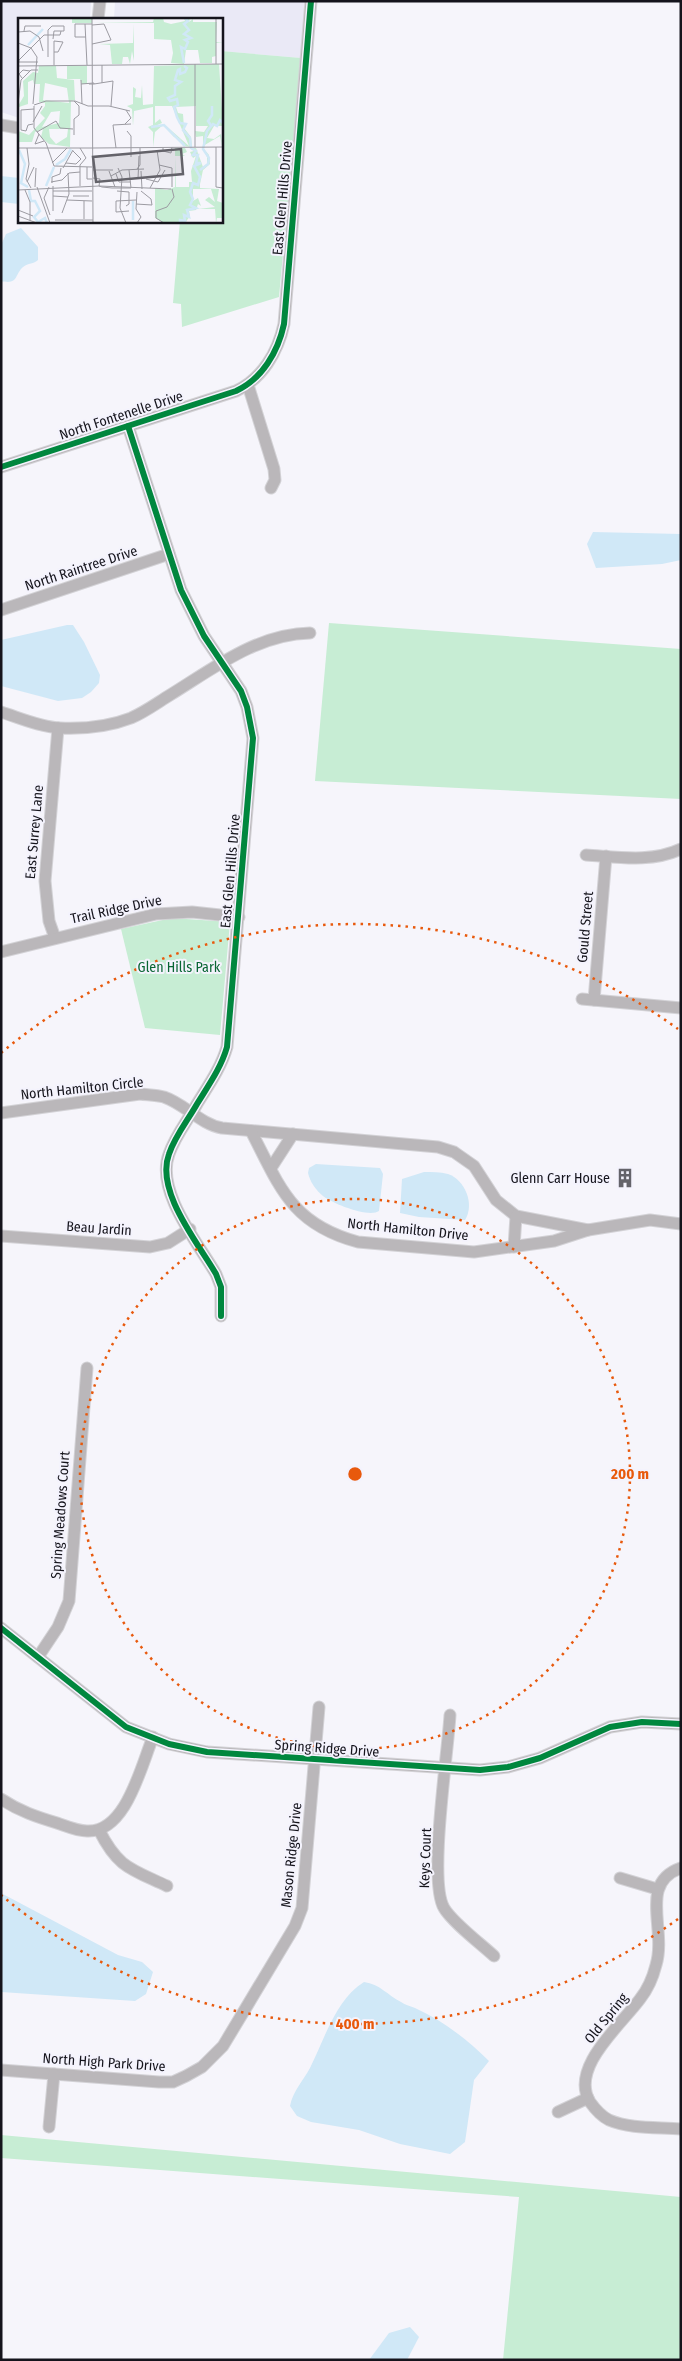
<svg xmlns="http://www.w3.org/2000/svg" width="682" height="2361" font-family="'Fira Sans Condensed',sans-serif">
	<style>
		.built { fill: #eae9f6 }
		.green { fill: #c7edd4 }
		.water { fill: #d0e8f7 }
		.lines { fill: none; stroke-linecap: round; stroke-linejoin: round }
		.minor-casing { stroke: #d3d2d6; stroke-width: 13 }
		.minor { stroke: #bab7ba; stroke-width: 11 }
		.cycleway-casing { stroke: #f4f3fd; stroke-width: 9 }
		.cycleway { stroke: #00873e; stroke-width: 6 }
		.ring { fill: none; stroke: #e8590c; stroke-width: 2.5; stroke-dasharray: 2.5 5 }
		.labels { text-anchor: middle; stroke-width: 4; stroke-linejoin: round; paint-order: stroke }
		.street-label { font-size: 14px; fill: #15141c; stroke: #f4f3fd }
		.park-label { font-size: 14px; fill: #096634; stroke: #f4f3fd }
		.poi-label { font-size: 14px; fill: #15141c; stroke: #f4f3fd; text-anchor: end }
		.inset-river { fill: none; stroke: #d0e8f7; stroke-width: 2.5 }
		.inset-road { fill: none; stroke: #9c9ba2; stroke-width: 1 }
		.view { fill: #64636a; fill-opacity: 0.15; stroke: #64636a; stroke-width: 2.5 }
		.inset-edge { fill: none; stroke: #15141c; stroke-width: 2.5 }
		.centre { fill: #e8590c; stroke: #f4f3fd; stroke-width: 2.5 }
		.ring-label { font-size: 15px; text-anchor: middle; font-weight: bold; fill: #e8590c; stroke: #f4f3fd; stroke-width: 4; stroke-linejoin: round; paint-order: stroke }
	</style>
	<rect width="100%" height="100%" fill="#f6f5fb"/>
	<!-- built -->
	<g class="built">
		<path d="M1 1H91L90 19H19V118L1 112Z"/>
		<path d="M115 1H305L301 58 221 51V19H114Z"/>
	</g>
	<!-- green -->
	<g class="green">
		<path d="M221 51 301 58 279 297 182 327 181 304 173 303 180 221H221Z"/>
		<path d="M329 623 681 649V799L315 781Z"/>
		<path d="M172 918 230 922 220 1035 145 1028 121 929Z"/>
		<path d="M1 2135 681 2197V2360H503L519 2197 1 2158Z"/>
	</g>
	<!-- water -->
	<g class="water">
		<path d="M1 176 19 178V204L1 202Z"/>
		<path d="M21 228 38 247V260C34 264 28 263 23 267 14 275 19 285 1 281V245L6 234Z"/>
		<path d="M593 532 681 534V560L662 564 596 568 587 544Z"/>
		<path d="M67 625H73L84 642 100 675 99 683 91 692 82 698 58 701 1 686V640Z"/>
		<path d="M316 1164 380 1168 383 1174 379 1211C369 1218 333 1204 323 1196 316 1190 310 1182 308 1173L309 1168Z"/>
		<path d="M424 1172C432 1172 440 1172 448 1174 465 1180 475 1204 465 1220L419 1217 400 1213 402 1179Z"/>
		<path d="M1 1893 118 1955 142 1962 153 1972 146 1994 135 2001 1 1992Z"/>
		<path d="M364 1982C380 1984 387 1995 401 2002 405 2005 411 2006 415 2008 442 2020 468 2040 489 2061L474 2080 465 2142 450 2154 400 2144 359 2130 311 2122 297 2116 290 2106C293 2091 303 2081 310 2068 324 2040 336 1999 364 1982Z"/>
		<path d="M410 2327 419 2337 407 2360H369L389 2333Z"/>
	</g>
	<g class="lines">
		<defs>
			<g id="minor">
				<path d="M98 19 100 1"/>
				<path d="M1 125 19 128"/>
				<path d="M248 385 274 469 275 480 271 488"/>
				<path d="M128 426 181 590 204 636 241 691 247 707 253 738 227 1047C221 1068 208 1086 197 1104 188 1120 175 1136 169 1154 155 1191 198 1243 216 1274L221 1287V1316"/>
				<path d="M1 467 236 391C262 379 278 352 284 324L311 1"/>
				<path d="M1 610 169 554"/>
				<path d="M1 712C20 718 40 727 60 728 84 729 108 727 131 718 145 712 157 703 170 695 214 668 257 634 310 633"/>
				<path d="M586 855C618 857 651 863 681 849"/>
				<path d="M55 938 49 921 45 881 58 728"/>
				<path d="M1 952 156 914 192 912 239 917"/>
				<path d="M582 999 681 1008"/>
				<path d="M594 1000 606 856"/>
				<path d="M1 1113 140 1094C148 1095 156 1095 164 1097 185 1104 200 1124 222 1128L438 1147 454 1152 474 1166 496 1200 516 1216 588 1230"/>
				<path d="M251 1131C280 1187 291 1224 358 1242L474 1252 554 1241 588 1230 650 1220 681 1224"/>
				<path d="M271 1168 293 1134"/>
				<path d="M1 1236 150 1247 168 1243 190 1229"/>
				<path d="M514 1247 516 1216"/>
				<path d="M1 1628 126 1727 169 1744 207 1752 480 1770 508 1767 540 1758 610 1727 642 1722 681 1724"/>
				<path d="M38 1657 58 1627 69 1601 87 1368"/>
				<path d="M450 1715C448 1753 428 1881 444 1908 452 1922 481 1944 494 1956"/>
				<path d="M1 1799C19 1811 37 1817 57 1823 66 1826 77 1831 87 1831 126 1833 141 1766 153 1737"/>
				<path d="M99 1830C118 1868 131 1869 167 1886"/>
				<path d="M681 1868C638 1883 667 1929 656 1965 653 1977 648 1989 640 1999 621 2025 569 2068 590 2102 595 2109 601 2116 609 2120 630 2129 658 2127 681 2129"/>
				<path d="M620 1878 657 1889"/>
				<path d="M1 2070 159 2082H173L186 2076 202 2067 223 2046 295 1926 302 1908 319 1707"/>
				<path d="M558 2112 588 2098"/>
				<path d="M49 2127 54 2074"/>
			</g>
		</defs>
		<!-- minor casing -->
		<use href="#minor" class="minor-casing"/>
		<!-- minor -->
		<use href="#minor" class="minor"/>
		<defs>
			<g id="cycleway">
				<path d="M128 426 181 590 204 636 241 691 247 707 253 738 227 1047C221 1068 208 1086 197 1104 188 1120 175 1136 169 1154 155 1191 198 1243 216 1274L221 1287V1316"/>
				<path d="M1 467 236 391C262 379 278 352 284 324L311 1"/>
				<path d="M1 1628 126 1727 169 1744 207 1752 480 1770 508 1767 540 1758 610 1727 642 1722 681 1724"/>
			</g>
		</defs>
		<!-- cycleway casing -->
		<use href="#cycleway" class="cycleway-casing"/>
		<!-- cycleway -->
		<use href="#cycleway" class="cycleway"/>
	</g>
	<!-- distance rings -->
	<g class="ring">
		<circle cx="355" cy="1474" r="275"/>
		<path d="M678 1919A550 550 0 0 1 1 1895M1 1053A550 550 0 0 1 678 1029"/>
	</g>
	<!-- icons -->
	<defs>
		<symbol id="building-bare" viewBox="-9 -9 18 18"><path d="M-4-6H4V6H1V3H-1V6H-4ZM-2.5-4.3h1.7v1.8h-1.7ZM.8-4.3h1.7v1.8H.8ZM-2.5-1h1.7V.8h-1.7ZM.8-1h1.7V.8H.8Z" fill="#64636a" stroke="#f4f3fd" stroke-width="2.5" paint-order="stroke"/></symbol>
	</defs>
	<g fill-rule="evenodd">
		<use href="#building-bare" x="611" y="1164" width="28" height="28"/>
	</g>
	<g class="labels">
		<!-- street labels -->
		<g class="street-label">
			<text transform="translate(282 198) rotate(-85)" y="5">East Glen Hills Drive</text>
			<text transform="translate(121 415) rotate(-18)" y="5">North Fontenelle Drive</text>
			<text transform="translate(81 568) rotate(-18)" y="5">North Raintree Drive</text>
			<text transform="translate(34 832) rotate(-85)" y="5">East Surrey Lane</text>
			<text transform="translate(230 871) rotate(-85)" y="5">East Glen Hills Drive</text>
			<text transform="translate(116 909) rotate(-12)" y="5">Trail Ridge Drive</text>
			<text transform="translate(585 927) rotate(-85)" y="5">Gould Street</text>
			<text transform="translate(82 1088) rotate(-6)" y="5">North Hamilton Circle</text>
			<text transform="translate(99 1228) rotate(4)" y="5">Beau Jardin</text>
			<text transform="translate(408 1229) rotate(6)" y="5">North Hamilton Drive</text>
			<text transform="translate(60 1515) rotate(-86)" y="5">Spring Meadows Court</text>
			<text transform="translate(327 1748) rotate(4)" y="5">Spring Ridge Drive</text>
			<text transform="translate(291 1855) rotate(-84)" y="5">Mason Ridge Drive</text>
			<text transform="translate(425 1858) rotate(-88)" y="5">Keys Court</text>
			<text transform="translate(606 2018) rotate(-51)" y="5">Old Spring</text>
			<text transform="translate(104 2062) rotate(4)" y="5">North High Park Drive</text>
		</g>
		<!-- park labels -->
		<g class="park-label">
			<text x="179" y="972">Glen Hills Park</text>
		</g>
		<!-- poi labels -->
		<g class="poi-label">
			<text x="610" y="1183">Glenn Carr House</text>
		</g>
	</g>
	<!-- overview -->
	<g transform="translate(18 18)">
		<rect width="205" height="205" fill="#f6f5fb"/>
		<path d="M54 0H74V5L135 4 136 0H145L146 4 153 6 167 3 166 0H172L171 4 175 1V4H205H199L198 24 205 25H198V38L194 39V45H182L180 32H168L166 46 153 45 155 35 153 22 136 21V5H54ZM116 6V43L114 33 112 46 110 39H105L104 46H94L92 27 81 26 115 25ZM201 46 205 108H196L189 120 196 121 203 116 204 128 202 118 185 128V118L178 119 177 113 186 114 190 108H178V88L158 89 160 95 165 96 166 110 173 119 174 129 165 128 162 121 156 119 145 107 137 114 135 129V114L130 109 135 107V89L116 93 115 108 114 91 109 88 115 86V69L118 71 117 79 123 80 124 67 125 87 135 86 136 48ZM137 88H154L171 128 147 107 137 108 144 105 142 101 137 105ZM21 48H38L39 60 56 62 57 82 53 83 52 129 31 126 23 119 25 111 17 114 14 124H0V113L11 117 27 100 22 95 27 88V85L21 84 22 66H16L15 62 10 64V86L1 89 0 97V88L6 78 5 63 15 54 20 55ZM27 65 49 70 51 85 25 82ZM42 93 41 105 24 109 33 94ZM31 111H50L49 119 38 126 32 119ZM49 48H69V66H64L62 61H49ZM157 130H167L169 134 164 136 167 138H157L158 169H171V164H174L173 153 178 138 175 140 172 134 176 133 172 130H178L185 149 189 147V139L185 130 191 137 192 146 185 152 182 166V170L201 171 199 183 205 185V200H199L198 205 197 191H180L197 189 187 182 191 179 197 184 193 171H175V183L180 180 183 188 180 186 178 192 171 193 172 198 167 205H146L137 200V170L149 172 157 169Z" fill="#c7edd4" fill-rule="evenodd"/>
		<path class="inset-river" d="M10 27 25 11M166 45 163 29 167 31 170 24 167 22 173 20 166 16 171 12 166 6 170 3 167 0M133 109 146 107 167 128M194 109 190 103 194 97V88M1 132 7 146 3 165 10 169M38 147 47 141 53 131M182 152 190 146 191 140 185 131 189 113 195 106 199 108 202 102 205 105M28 168 36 149M11 172 13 183H17L22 193 16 199 20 204 27 200 29 205M115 202V183M162 205V202L167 203 166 197 171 199 169 192 178 190 172 187 175 181 172 174 175 165 180 167 182 159 176 148 183 145H178L180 137H175L178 133 173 130 172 120 165 112 168 106 162 105 159 99 156 89 160 87 159 81 152 83 150 80 157 77V68L163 64 157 62 160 52 162 51V56L167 54 169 50 166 48"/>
		<path class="inset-road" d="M74 0 75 205M67 6 69 47M74 7 86 6 93 22 74 26M6 13 7 8H23M0 14 12 13 21 19 25 33M68 19H57V6H74M0 25 13 30 19 39 15 86M30 39V12L34 8H46V13H36L35 21M1 44H20M177 46V129M198 46V0M36 47V23L45 24 40 34H36M0 48 1 42 26 17H42L43 13M0 48 205 46M4 60 1 56 5 52 12 53M63 62 64 86M84 65V47M63 66 76 65V66H71M76 66 95 63 93 88M0 85 3 62 13 52H20M16 87 28 83H57L70 88H91L112 93M16 88V110L28 125 36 148 74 149M15 104 24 88M15 106 10 107 8 113 3 112V92L16 91M107 106 113 100 108 92M95 107 98 130M95 107 113 106M109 113 113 118V139M19 114 38 103 42 110 55 111M21 116 17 126 26 123M56 117V101L61 97V88L56 83M198 129V169L205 170M0 130H74M9 130 11 146 8 161 13 170M74 130 205 129M145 130V133L153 135 154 129M34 145 49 130M48 145 58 146 63 141 55 133M141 147 154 150V169M69 149V161H74M45 150 55 132M100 150 104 159 102 190 108 205M119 151 122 147V130M75 152H95M111 152 113 170M91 153 97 169M123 153 124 171M98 156 101 164H113M93 158 104 152 126 151M120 161 121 138M128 161 140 164 147 152M9 164 16 149M33 164 44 162 51 155 62 154M34 165V159L42 156 43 150M35 168V193M62 168V147L68 140 62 130M17 169 18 150M19 169 32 205M31 169 26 180 32 197M113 170H94L84 169 81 168 153 171M132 170 142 152 139 132M0 172 81 168 82 161 75 160M7 172 12 184V203M35 173H74M99 173 111 174V186L108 188M119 174 118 191 123 199 119 205M35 178 50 179M55 178H71M49 182 74 183M66 183V201M118 186 134 187 133 181 123 173M0 192 15 198M111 193 98 194V183L118 182M44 195 51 176 50 155M0 198 19 205M37 202H75M146 205 138 200V193L149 189 156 179 154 171"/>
		<path class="view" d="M163 131 165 156 78 164 75 139Z"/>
		<rect width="205" height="205" class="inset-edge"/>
	</g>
	<circle cx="355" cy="1474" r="8" class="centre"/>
	<g class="ring-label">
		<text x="630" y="1479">200 m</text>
		<text x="355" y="2029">400 m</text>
	</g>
	<!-- border -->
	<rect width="682" height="2361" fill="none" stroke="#15141c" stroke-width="5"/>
</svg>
